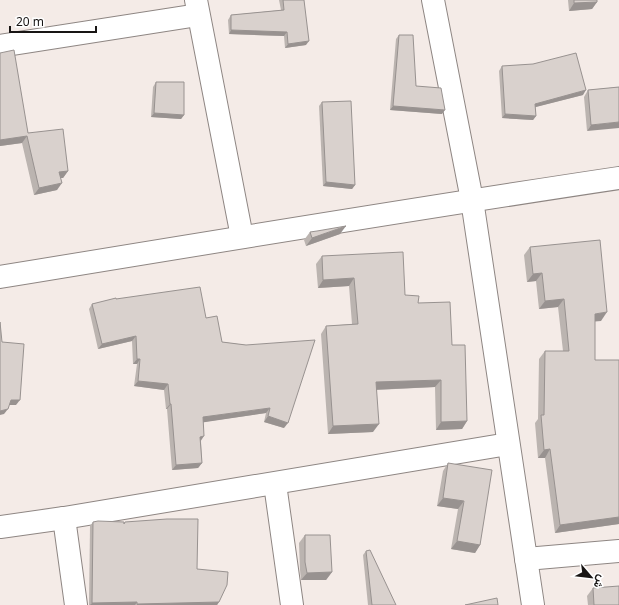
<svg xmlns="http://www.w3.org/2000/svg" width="619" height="605" font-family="'Noto Sans',Vazirmatn,sans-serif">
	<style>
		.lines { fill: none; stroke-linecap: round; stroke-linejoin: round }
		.minor-casing { stroke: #8e8683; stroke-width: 24 }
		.tertiary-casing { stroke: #8e8683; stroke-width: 24 }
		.minor { stroke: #fff; stroke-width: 22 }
		.tertiary { stroke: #fff; stroke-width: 22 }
		.wall { fill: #bbb4b0 }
		.shaded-wall { fill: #989290 }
		.building { fill: #d9d1cd; stroke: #989290 }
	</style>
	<rect width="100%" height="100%" fill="#f4ebe7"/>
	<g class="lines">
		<defs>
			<g id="minor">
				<path d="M196 0 242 237"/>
				<path d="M0 46 198 15"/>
				<path d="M0 277C206 243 412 209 619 178"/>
				<path d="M275 484 292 605"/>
				<path d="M64 518 76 605"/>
				<path d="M0 527 64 518 508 444"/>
				<path d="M526 559 619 551"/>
			</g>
			<path id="tertiary" d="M433 0 472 200 533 605"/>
		</defs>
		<!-- minor casing -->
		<use href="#minor" class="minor-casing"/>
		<!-- tertiary casing -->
		<use href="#tertiary" class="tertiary-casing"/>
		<!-- minor -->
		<use href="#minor" class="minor"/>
		<!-- tertiary -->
		<use href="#tertiary" class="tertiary"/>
	</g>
	<!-- wall -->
	<g class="wall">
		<path d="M279 0H304L306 45 285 48 284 36 229 34 228 20 231 15 281 10Z"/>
		<path d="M568 0H597V2L592 9 569 11Z"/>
		<path d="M399 35 416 86 442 114 390 110 396 39Z"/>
		<path d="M0 53 28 133 68 171 63 178H61L57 190 34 195 22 143 0 146Z"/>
		<path d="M502 66 583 95 535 107 536 116 533 120 502 118 499 71Z"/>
		<path d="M156 82 184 115 181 119 151 117 153 87Z"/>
		<path d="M619 87 587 131 584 97 588 90Z"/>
		<path d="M322 102 355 185 352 189 323 186 319 106Z"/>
		<path d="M310 232 340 234 306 246 304 240Z"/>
		<path d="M530 247 601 321H595V360L619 524 555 533 545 458H538L535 423 538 419 539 359 545 351H563L558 307 539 309 536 281 527 282 524 255Z"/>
		<path d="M322 256 405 295 418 303 452 345 467 421 462 429 436 430 435 387 376 390 373 432 328 434 321 334 326 326 352 324 349 286 318 288 316 264Z"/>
		<path d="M116 299 206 318 222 342 246 345 284 428 264 422 266 413 203 422 201 441 202 463 198 468 172 470 167 409H166L164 390 134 386 137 364H133L132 341 98 349 89 309 92 304Z"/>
		<path d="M448 463 480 545 475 553 451 549 458 509 437 506 443 471Z"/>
		<path d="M93 522 197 569 219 602 217 605H89L90 526Z"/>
		<path d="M305 535 332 572 326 580H301L300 570 299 543Z"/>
		<path d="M366 551 396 605H368L363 555Z"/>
		<path d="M593 588 619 605H588L587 596Z"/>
	</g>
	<!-- shaded-wall -->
	<g class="shaded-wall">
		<path d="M597 2 592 9 569 11 574 3Z"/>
		<path d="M231 30 287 32 284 36 229 34Z"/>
		<path d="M309 41 306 45 285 48 288 44Z"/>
		<path d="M586 90 583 95 532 108 535 104Z"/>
		<path d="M393 106 445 110 442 114 390 110Z"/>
		<path d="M154 113 184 115 181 119 151 117Z"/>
		<path d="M505 114 536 116 533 120 502 118Z"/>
		<path d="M619 122V128L587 131 591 125Z"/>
		<path d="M27 136 22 143 0 146V140Z"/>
		<path d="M68 171 63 178H54L59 172Z"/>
		<path d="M326 182 355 185 352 189 323 186Z"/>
		<path d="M62 183 57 190 34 195 39 188Z"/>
		<path d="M346 226 340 234 306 246 312 238Z"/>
		<path d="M542 273 536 281 527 282 533 274Z"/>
		<path d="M354 278 349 286 318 288 323 280Z"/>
		<path d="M564 299 558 307 539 309 545 301Z"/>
		<path d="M607 312 601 321 589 322 595 314Z"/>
		<path d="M136 336 132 341 98 349 102 344Z"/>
		<path d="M137 359H140L137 364H133Z"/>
		<path d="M441 380 435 387 370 390 376 382Z"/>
		<path d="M138 381 168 384 164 390 134 386Z"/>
		<path d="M11 400H20L16 405H7Z"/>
		<path d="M170 404H171L167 409H166Z"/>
		<path d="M270 408 266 413 199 423 203 417Z"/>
		<path d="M8 409 4 414 0 415V411Z"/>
		<path d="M268 416 288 423 284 428 264 422Z"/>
		<path d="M467 421 462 429 436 430 441 422Z"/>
		<path d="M379 424 373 432 328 434 333 426Z"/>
		<path d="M204 436 200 442V437Z"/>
		<path d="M550 449 545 458H538L544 450Z"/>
		<path d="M202 463 198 468 172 470 176 465Z"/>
		<path d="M443 498 464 501 458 509 437 506Z"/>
		<path d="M619 517V524L555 533 560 525Z"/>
		<path d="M457 541 480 545 475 553 451 549Z"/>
		<path d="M332 572 326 580H301L307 573Z"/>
		<path d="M137 602 135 605H90L92 603Z"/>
		<path d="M219 602 217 605H137V604Z"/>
	</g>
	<!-- building -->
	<g class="building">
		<path d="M283 0H304L309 41 288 44 287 32 231 30V15L284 10Z"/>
		<path d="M574 0H597V2L574 3Z"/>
		<path d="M399 35H413L416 86 441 88 445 110 393 106Z"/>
		<path d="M14 50 28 133 63 129 68 171 59 172 62 183 39 188 27 136 0 140V53Z"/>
		<path d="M576 53 586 90 535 104 536 116 505 114 502 66 533 64Z"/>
		<path d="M156 82H184V115L154 113Z"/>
		<path d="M619 87V122L591 125 588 90Z"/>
		<path d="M351 101 355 185 326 182 322 102Z"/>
		<path d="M346 226 312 238 310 232 317 231Z"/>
		<path d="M600 240 607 312 595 314V360H619V517L560 525 550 449 544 450 541 415H544L545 351H569L564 299 545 301 542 273 533 274 530 247Z"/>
		<path d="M403 252 405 295 419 296 418 303 450 302 452 345H465L467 421 441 422V380L376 382 379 424 333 426 326 326 358 324 354 278 323 280 322 256Z"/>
		<path d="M200 287 206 318 217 316 222 342 246 345 315 340 288 423 268 416 270 408 203 417 204 436 200 437 202 463 176 465 171 404H170L168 384 138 381 140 359H137L136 336 102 344 92 304 116 298V299Z"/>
		<path d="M0 322 2 342 24 344 20 400H11L8 409 0 411Z"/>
		<path d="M448 463 492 470 480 545 457 541 464 501 443 498Z"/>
		<path d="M167 519H198L197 569 228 572 227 585 219 602 137 604V602L92 603 93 522 98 521 124 522V524L125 522Z"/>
		<path d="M305 535H330L332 572 307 573 305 562Z"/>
		<path d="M370 550 396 605H372L366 551Z"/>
		<path d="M619 586V605H594L593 588Z"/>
		<path d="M497 598 498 605H465Z"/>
	</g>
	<!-- north arrow -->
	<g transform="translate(591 577) rotate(118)" stroke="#ffffff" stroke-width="3" paint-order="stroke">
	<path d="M0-3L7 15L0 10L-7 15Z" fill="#181514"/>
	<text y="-6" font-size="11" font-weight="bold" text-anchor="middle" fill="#181514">ش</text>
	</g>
	<!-- scale -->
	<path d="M10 26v6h86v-6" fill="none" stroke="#181514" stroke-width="2"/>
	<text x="16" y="26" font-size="12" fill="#181514" stroke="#ffffff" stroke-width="3" paint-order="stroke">20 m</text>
</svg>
